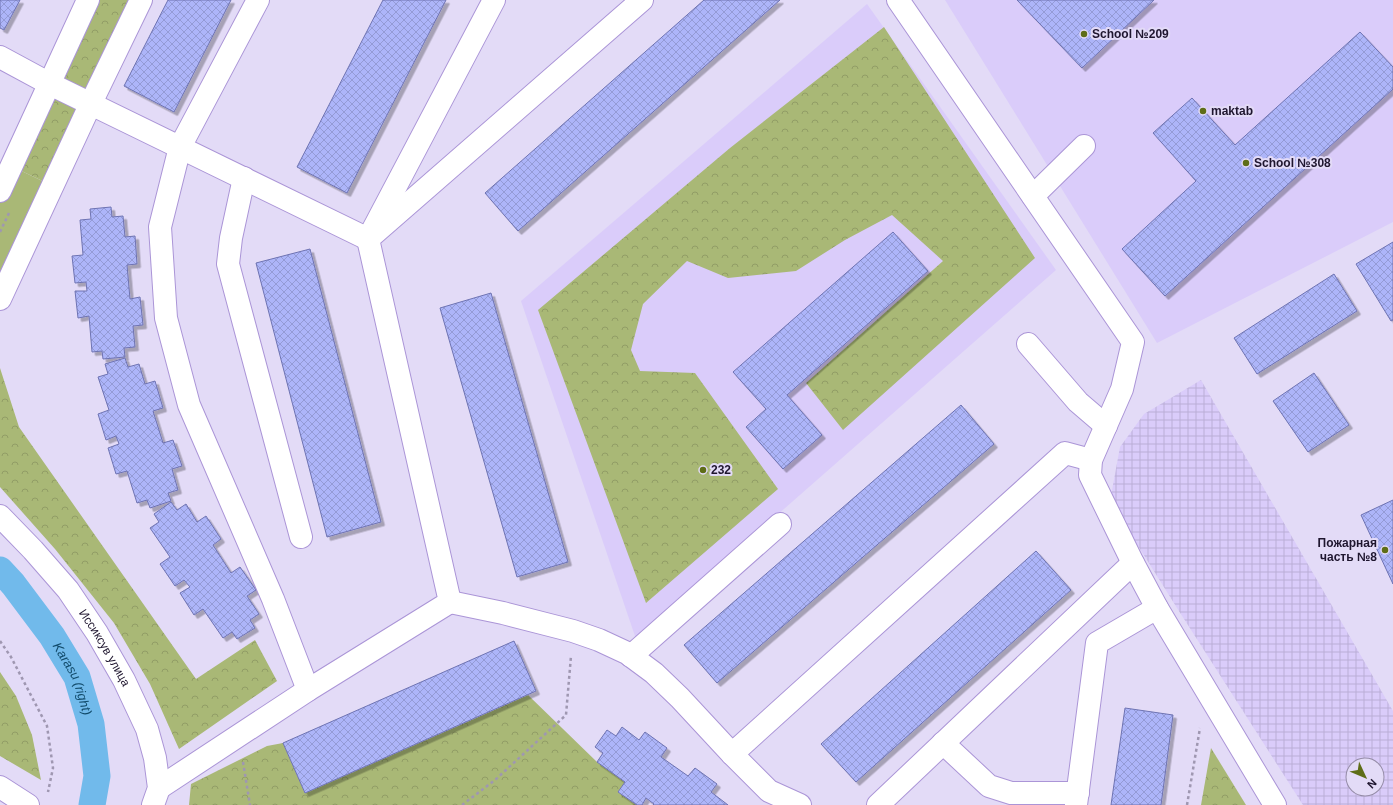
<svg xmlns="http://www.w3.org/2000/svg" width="1393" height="805" font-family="Arial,sans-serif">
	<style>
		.built { fill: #daccfa }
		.industrial { fill: url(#industrial-grid); fill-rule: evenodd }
		.forest { fill: url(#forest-crowns) }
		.park { fill: #a9b876 }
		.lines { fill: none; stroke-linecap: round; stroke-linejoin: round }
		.canal { stroke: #71baeb; stroke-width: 27 }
		.building { fill: url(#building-cross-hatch); stroke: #6e73b2; filter: url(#shadow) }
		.minor-casing { stroke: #ab95d7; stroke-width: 24 }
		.path { stroke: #9f97b1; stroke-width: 2.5; stroke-dasharray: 3 3; stroke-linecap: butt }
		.minor { stroke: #fff; stroke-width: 22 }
		.poi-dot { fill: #5e6d17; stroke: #e3dbf7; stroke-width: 1.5 }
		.labels { text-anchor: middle; stroke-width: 4; stroke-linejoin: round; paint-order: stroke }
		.poi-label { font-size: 12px; font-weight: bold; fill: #1f162f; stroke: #e3dbf7; text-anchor: start }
		.street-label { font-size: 12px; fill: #1f162f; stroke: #e3dbf7 }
		.water-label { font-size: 13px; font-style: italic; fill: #124b6b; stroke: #e3dbf7 }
	</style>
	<defs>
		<pattern id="industrial-grid" width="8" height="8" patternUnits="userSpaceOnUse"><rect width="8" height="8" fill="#daccfa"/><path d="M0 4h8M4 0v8" fill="none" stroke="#bbaed7"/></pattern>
		<pattern id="forest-crowns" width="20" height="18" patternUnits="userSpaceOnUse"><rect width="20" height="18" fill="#a9b876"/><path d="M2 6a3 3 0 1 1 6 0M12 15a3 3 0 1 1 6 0" fill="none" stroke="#919d66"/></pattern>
		<pattern id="building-cross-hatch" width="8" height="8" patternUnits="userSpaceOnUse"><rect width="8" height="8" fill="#adb5f9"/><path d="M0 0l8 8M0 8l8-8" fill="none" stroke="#949bd6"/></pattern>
		<filter id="shadow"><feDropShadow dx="3.5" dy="3.5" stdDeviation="0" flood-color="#0004"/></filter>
	</defs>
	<rect width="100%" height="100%" fill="#e3dbf7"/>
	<!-- built -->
	<g class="built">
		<path d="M945 0H1393V222L1157 343Z"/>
		<path d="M867 4 1056 270 636 639 521 301Z"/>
	</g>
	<!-- industrial -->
	<path class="industrial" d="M1201 380 1393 711V805H1303L1177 608 1110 501 1120 447 1144 414ZM1353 765H1377V789H1353Z"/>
	<!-- forest -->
	<g class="forest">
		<path d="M88 0H141L53 186 11 166Z"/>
		<path d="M884 27 1035 258 843 430 806 383 943 261 892 215 845 240 796 271 728 278 687 261 643 304 631 350 640 371 695 373 778 489 646 603 538 310 730 148Z"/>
		<path d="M0 368 19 427 196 679 255 640 277 681 179 749 150 684 114 623 55 549 0 487Z"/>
		<path d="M0 672 16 696 32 735 41 780 0 756Z"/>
		<path d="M528 695 597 762 625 782 618 792 637 805H189L191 784 267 746 283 743 305 793Z"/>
		<path d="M1211 748 1246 805H1201Z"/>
	</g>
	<!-- park -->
	<path class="park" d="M11 166 53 186 0 276V191Z"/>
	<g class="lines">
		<!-- canal -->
		<path class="canal" id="s1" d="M0 570 13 584 52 636 77 677 91 724 97 776 92 805"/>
	</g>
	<!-- building -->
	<g class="building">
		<path d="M0 0H20L4 30 0 28Z"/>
		<path d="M168 0H231L174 112 124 86Z"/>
		<path d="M383 0H446L347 193 297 167Z"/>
		<path d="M704 0H780L518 231 485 193Z"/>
		<path d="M1017 0H1154L1082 68Z"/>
		<path d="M1360 32 1393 67V89L1165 296 1122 249 1196 181 1153 133 1192 98 1235 145Z"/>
		<path d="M111 207 112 217 123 216 125 237 135 236 137 264 127 265 130 299 140 297 143 325 133 326 135 347 124 348 125 357 103 359 102 351 92 352 89 316 78 318 75 291H87L86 282 75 283 72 256 83 255 80 220 91 219 90 209Z"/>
		<path d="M893 232 928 271 787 395 822 435 783 469 746 427 766 409 733 372Z"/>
		<path d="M1393 242V320L1391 321 1356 264Z"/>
		<path d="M310 249 381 522 327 537 256 263Z"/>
		<path d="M1334 274 1357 311 1257 374 1234 338Z"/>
		<path d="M491 293 568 562 517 577 440 308Z"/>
		<path d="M125 358 128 367 139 364 145 384 155 381 163 408 153 411 163 443 173 440 182 466 172 469 178 490 168 493 171 501 150 508 147 500 137 503 127 471 116 474 108 448 119 444 116 436 106 440 98 414 109 410 98 377 108 374 105 364Z"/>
		<path d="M1314 373 1349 425 1308 452 1273 401Z"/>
		<path d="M961 405 994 444 717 683 684 645Z"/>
		<path d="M1393 500V584L1361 515Z"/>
		<path d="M171 502 177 510 186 504 197 522 206 516 221 539 213 545 231 573 240 567 256 590 247 596 259 614 250 620 255 628 237 639 232 632 223 638 203 609 194 615 180 593 190 587 184 580 175 586 160 564 170 557 150 528 159 522 154 514Z"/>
		<path d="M1036 551 1071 590 856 782 821 744Z"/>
		<path d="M514 641 536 691 305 793 283 743Z"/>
		<path d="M1125 708 1173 715 1161 805H1111Z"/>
		<path d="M622 727 639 740 645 732 667 748 661 757 688 776 695 768 717 784 711 792 728 805H653L654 804 646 798 642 805H637L618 792 625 782 597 762 603 753 595 747 607 730 616 736Z"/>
	</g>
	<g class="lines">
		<defs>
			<g id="minor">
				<path d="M258 0 180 147 160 227 166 318 189 405 273 599 308 690"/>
				<path d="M898 0 1133 342 1122 389 1091 460 1090 475 1133 563 1157 608 1275 805"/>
				<path d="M0 57 50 84 368 239 494 0"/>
				<path d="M244 178 231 238 228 264 301 537"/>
				<path d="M0 191 88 0"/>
				<path d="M1033 196 1084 146"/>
				<path d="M0 299 91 103 141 0"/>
				<path d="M1028 344 1078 402 1106 426"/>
				<path id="s2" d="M0 516 33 550 68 590 97 633 124 680 147 729 155 758 159 788 153 805"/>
				<path d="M450 602 503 613 573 631 599 640 627 653 654 673 680 698 732 754 769 791 800 805"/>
				<path d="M631 656 780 524"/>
				<path d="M943 743 989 786 1011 793H1078"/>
				<path d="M732 754 1065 453 1091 460"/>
				<path d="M0 787 28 805"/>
				<path d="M159 788 308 690 450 602 368 239 642 0"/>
				<path d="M878 805 1133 563"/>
				<path d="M1076 805 1097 643 1157 608"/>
			</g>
		</defs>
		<!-- minor casing -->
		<use href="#minor" class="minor-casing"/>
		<!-- path -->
		<g class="path">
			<path d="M0 232 9 213"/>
			<path d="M0 641 11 657 47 726 53 768 48 792"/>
			<path d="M243 762 250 805"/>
			<path d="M462 805 495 780 566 715 571 656"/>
			<path d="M1187 805 1200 728"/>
		</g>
		<!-- minor -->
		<use href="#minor" class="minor"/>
	</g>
	<!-- markers -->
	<g class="poi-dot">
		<circle cx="1084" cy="34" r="4"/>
		<circle cx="1203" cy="111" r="4"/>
		<circle cx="1246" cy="163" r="4"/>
		<circle cx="703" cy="470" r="4"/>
		<circle cx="1385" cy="550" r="4"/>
	</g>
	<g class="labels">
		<!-- poi labels -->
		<g class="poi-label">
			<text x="1092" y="38">School №209</text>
			<text x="1211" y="115">maktab</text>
			<text x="1254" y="167">School №308</text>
			<text x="711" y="474">232</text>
			<text x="1377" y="547" text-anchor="end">Пожарная<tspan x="1377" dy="14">часть №8</tspan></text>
		</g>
		<!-- street labels -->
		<g class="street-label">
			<text dy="4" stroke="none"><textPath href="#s2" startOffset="169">Иссиксув улица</textPath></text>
		</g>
		<!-- water labels -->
		<g class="water-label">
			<text dy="5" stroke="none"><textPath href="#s1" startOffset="132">Karasu (right)</textPath></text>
		</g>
	</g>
	<!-- north arrow -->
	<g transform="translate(1365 777) rotate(134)"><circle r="19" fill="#e3dbf7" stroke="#958ca7"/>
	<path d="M0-3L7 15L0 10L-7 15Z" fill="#5e6d17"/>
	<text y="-6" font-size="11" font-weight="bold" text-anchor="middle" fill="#1f162f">N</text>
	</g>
</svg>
